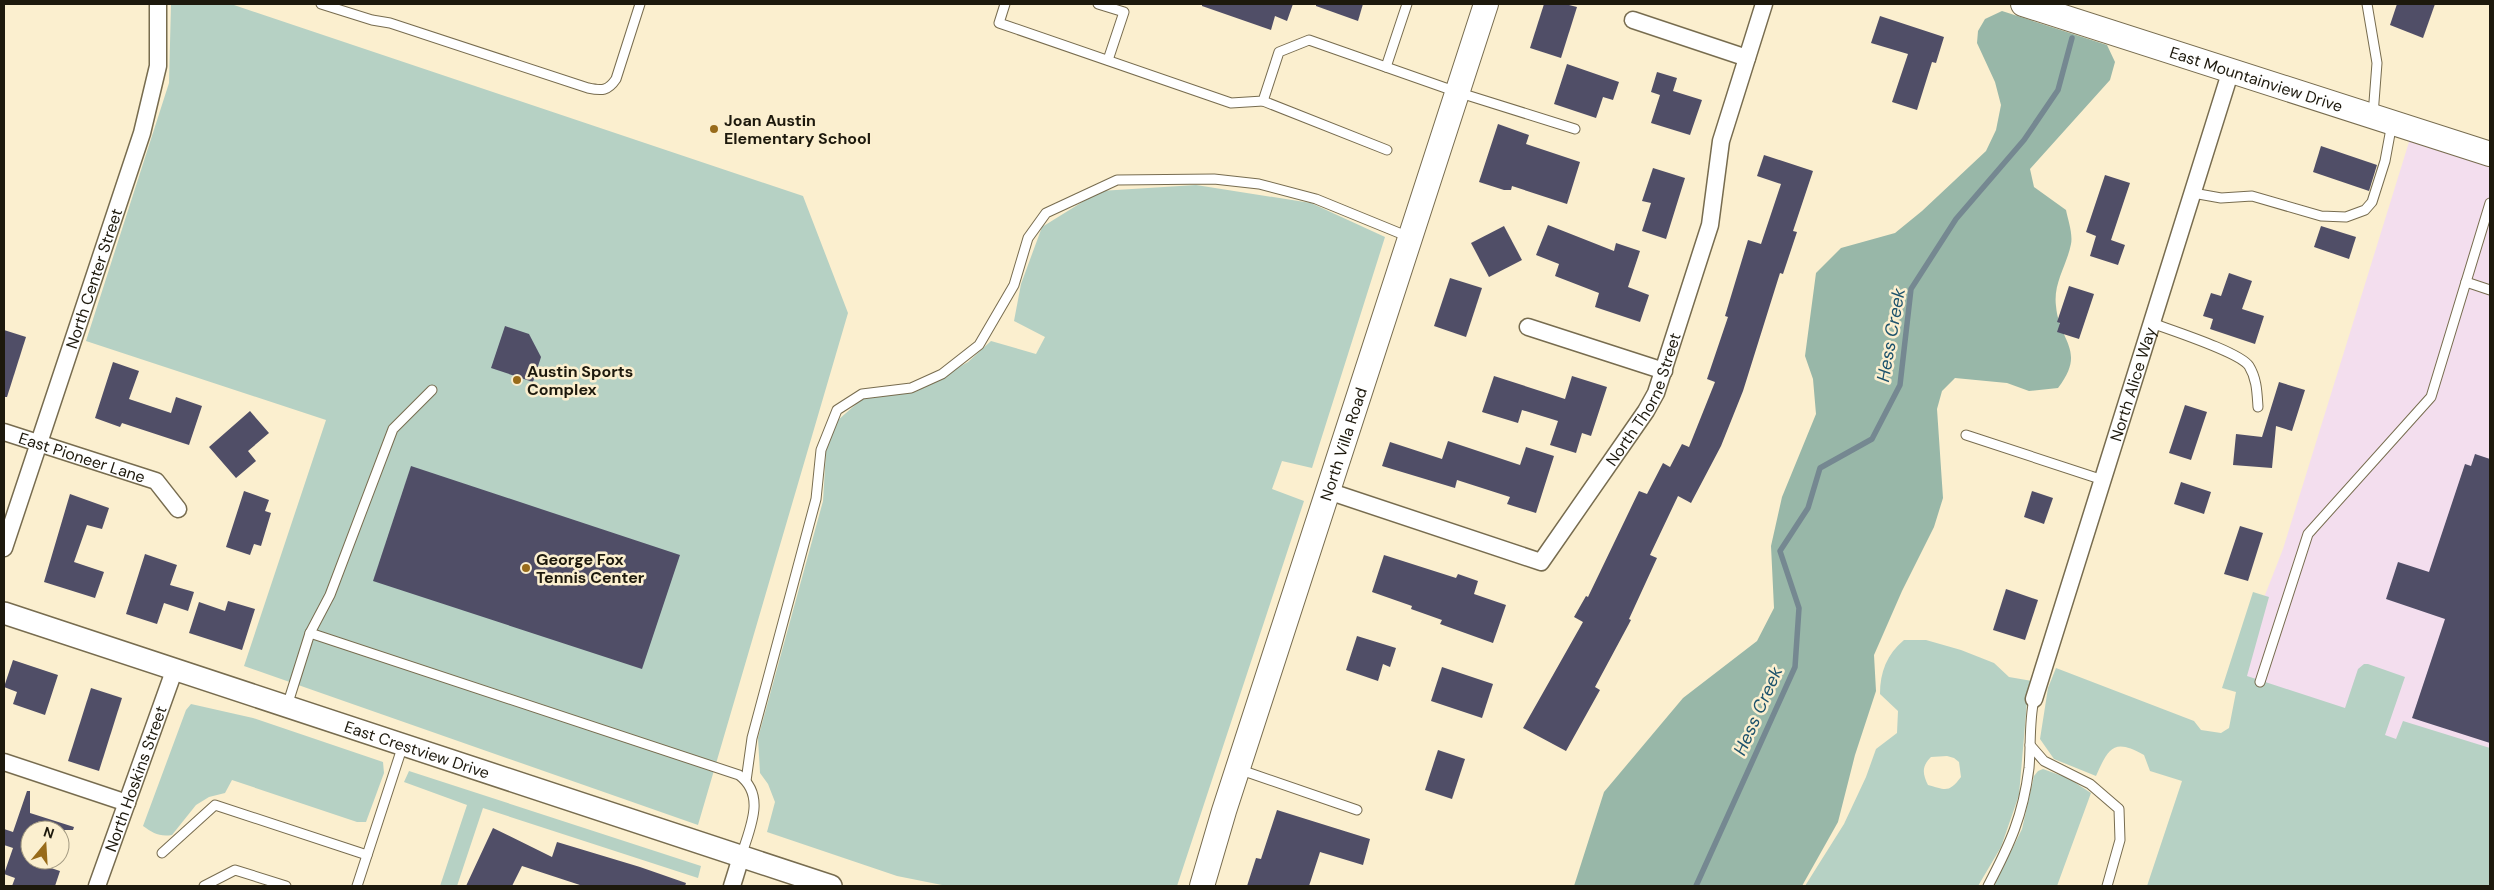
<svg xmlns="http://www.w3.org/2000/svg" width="2494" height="890" font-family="'DM Sans',sans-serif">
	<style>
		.commercial { fill: #f3deee }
		.green { fill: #b6d1c4; fill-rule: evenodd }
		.forest { fill: #98b7a8 }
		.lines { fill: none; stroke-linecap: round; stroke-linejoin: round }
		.stream { stroke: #758891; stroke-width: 5.5 }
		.building { fill: #504e67 }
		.service-casing { stroke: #776c4f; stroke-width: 11 }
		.minor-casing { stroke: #776c4f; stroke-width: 19 }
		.tertiary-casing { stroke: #776c4f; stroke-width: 24 }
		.secondary-casing { stroke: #776c4f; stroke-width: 26 }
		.service { stroke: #fff; stroke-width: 9 }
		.minor { stroke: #fff; stroke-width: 16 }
		.tertiary { stroke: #fff; stroke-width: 21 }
		.secondary { stroke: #fff; stroke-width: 24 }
		.poi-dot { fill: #986b1a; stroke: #fbefcf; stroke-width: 2 }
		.labels { text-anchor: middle; stroke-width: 5; stroke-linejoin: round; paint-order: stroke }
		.street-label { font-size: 16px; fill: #1d190d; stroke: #fbefcf }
		.poi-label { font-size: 16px; font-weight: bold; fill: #1d190d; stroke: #fbefcf; text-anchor: start }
		.water-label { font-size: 18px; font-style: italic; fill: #1d526c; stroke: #fbefcf }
	</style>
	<rect width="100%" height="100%" fill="#fbefcf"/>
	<!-- commercial -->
	<path class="commercial" d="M2413 129 2490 154V770L2229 687 2283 549Z"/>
	<!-- green -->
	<g class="green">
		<path d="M171 4H231L803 196 848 313 698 825 244 666 326 420 86 341 169 83Z"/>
		<path d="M1196 185 1311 203 1385 237 1312 468 1282 461 1272 489 1304 501 1177 886H947L897 876 767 832 775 802 768 784 760 773 758 738 823 501 826 451 838 420 862 399 915 392 968 362 991 341 1036 354 1045 337 1014 321 1021 284 1042 227 1100 191Z"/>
		<path d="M2253 592 2269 597 2247 676 2345 708 2358 669 2364 664H2368L2405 677 2385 735 2396 739 2403 721 2490 748V886H2147L2182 781 2150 771 2144 755C2113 737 2108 749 2096 776L2054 759 2040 739 2048 688 2056 668 2194 721 2201 730 2221 733 2229 728 2236 692 2222 688Z"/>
		<path d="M1904 640H1926L1961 650 1994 663 2009 677 2032 681 2027 702 2019 795 2001 847 1978 886H1805L1844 824 1866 777 1876 749 1897 733 1898 711 1880 694C1880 672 1887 654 1904 640ZM1947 756 1954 758 1959 762 1961 777C1949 793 1946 790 1928 785 1922 773 1922 766 1931 757Z"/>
		<path d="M191 704 253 718 383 762 384 773 366 822H357L232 780 225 793 209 797 196 805 172 835C159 837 153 833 143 826L186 710Z"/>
		<path d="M2043 769 2068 778 2091 793 2057 886H1994L2022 829 2034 776 2038 771Z"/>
		<path d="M409 771 701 866 698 878 483 808 457 886H440L467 805 404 782Z"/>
	</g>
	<!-- forest -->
	<path class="forest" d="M2002 11 2107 45 2115 62 2110 80 2030 169 2034 187 2066 210C2068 220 2073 234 2071 244 2067 265 2053 283 2056 306 2059 342 2087 350 2058 388L2029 391 2007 383 1955 378 1942 391 1937 409 1943 498 1934 527 1902 591 1874 655 1876 691 1855 755 1838 822 1802 886H1574L1604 792 1683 698 1757 641 1774 608 1771 546 1782 497 1816 414 1813 379 1805 356 1816 273 1841 248 1895 233 1922 211 1986 151 1996 130 2001 105 1995 82 1977 43 1978 31 1985 19Z"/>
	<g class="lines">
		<!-- stream -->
		<path class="stream" d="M1696 886 1795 667 1799 608 1780 551 1808 508 1820 468 1872 439 1900 385 1911 289 1956 219 2024 140 2058 90 2072 38"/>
	</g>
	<!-- building -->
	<g class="building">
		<path d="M1202 4H1293L1287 21 1275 16 1271 30 1202 6Z"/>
		<path d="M1316 4H1363L1358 21 1316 6Z"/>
		<path d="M1544 4H1565L1577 7 1561 58 1530 48Z"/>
		<path d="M2397 4H2435L2423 38 2390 25Z"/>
		<path d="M1880 16 1944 37 1936 63 1932 62 1917 110 1892 102 1908 54 1871 43Z"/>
		<path d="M1567 64 1619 82 1613 100 1603 97 1596 118 1554 104Z"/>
		<path d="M1657 72 1677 78 1673 91 1702 100 1690 135 1651 123 1660 95 1651 92Z"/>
		<path d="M1498 124 1529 135 1526 144 1580 162 1567 204 1512 186 1511 190H1504L1479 182Z"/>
		<path d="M2321 146 2377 165 2369 191 2313 172Z"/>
		<path d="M1764 155 1813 171 1793 231 1797 232 1783 274 1780 273 1743 391 1721 446 1691 503 1678 496 1650 555 1657 558 1629 619 1631 620 1595 687 1600 690 1566 751 1523 728 1583 622 1574 617 1586 596 1588 597 1639 491 1647 494 1663 463 1670 467 1682 444 1689 447 1715 382 1707 379 1728 317 1725 316 1748 240 1761 244 1781 184 1757 176Z"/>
		<path d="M1653 168 1685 178 1666 239 1642 231 1651 203 1642 201Z"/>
		<path d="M2105 175 2130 183 2111 240 2125 245 2118 265 2090 256 2096 236 2086 232Z"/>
		<path d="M1548 225 1614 251 1616 243 1640 251 1628 287 1649 295 1640 322 1595 307 1599 293 1555 276 1559 264 1536 255Z"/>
		<path d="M1504 226 1522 260 1489 277 1471 243Z"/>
		<path d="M2321 226 2356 237 2349 259 2314 247Z"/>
		<path d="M2229 273 2252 281 2242 309 2264 316 2255 344 2210 329 2213 319 2203 316 2211 293 2221 296Z"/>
		<path d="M1450 278 1482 288 1466 337 1434 326Z"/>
		<path d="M2069 286 2094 294 2079 339 2057 332 2060 323 2057 322Z"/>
		<path d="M505 326 529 334 541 357 533 382 491 368Z"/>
		<path d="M4 330 26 337 7 397H4Z"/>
		<path d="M113 362 139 371 129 399 171 413 176 397 202 406 189 445 122 423 120 427 95 418Z"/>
		<path d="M1494 376 1565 399 1572 376 1607 387 1591 436 1582 433 1576 453 1550 445 1558 421 1522 410 1518 423 1482 412Z"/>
		<path d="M2279 382 2305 390 2292 431 2276 426 2272 468 2233 465 2236 434 2262 437Z"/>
		<path d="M2185 405 2207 412 2191 460 2169 453Z"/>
		<path d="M250 411 269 433 248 451 256 461 236 478 209 447Z"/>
		<path d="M1448 441 1520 465 1526 447 1554 456 1536 513 1507 504 1510 497 1457 480 1455 488 1382 466 1390 442 1442 459Z"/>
		<path d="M2475 454 2490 459V743L2412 718 2445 619 2386 599 2398 562 2429 572 2465 464 2471 466Z"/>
		<path d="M411 466 680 555 642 669 373 581Z"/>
		<path d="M2181 482 2211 492 2204 514 2174 504Z"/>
		<path d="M244 491 269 500 265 511 271 513 261 546 254 544 250 555 226 547Z"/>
		<path d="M2032 491 2053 498 2044 524 2024 517Z"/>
		<path d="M70 494 109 508 102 529 87 525 74 562 104 572 95 598 44 582Z"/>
		<path d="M2240 526 2263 533 2248 581 2224 574Z"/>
		<path d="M145 554 177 565 170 585 194 592 188 611 164 603 157 624 126 614Z"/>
		<path d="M1384 555 1456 578 1458 574 1478 581 1474 594 1506 605 1493 643 1440 624 1442 620 1411 609 1412 606 1372 592Z"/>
		<path d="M2006 589 2038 600 2025 640 1993 630Z"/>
		<path d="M228 601 255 609 242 650 189 633 199 602 225 611Z"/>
		<path d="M1357 636 1396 648 1390 667 1383 664 1378 681 1346 670Z"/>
		<path d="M13 660 58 675 45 715 13 704 17 692 4 687Z"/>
		<path d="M1442 667 1493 684 1482 718 1431 701Z"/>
		<path d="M91 688 122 698 99 771 68 761Z"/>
		<path d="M1438 750 1465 759 1452 799 1425 790Z"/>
		<path d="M27 791H30V813L74 827 73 830H30V861L60 871 55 886H12L15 878 4 874 13 848 4 845V829L13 832Z"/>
		<path d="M1277 810 1370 839 1363 865 1320 852 1309 886H1247L1256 858 1261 859Z"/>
		<path d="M493 828 552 857 557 842 640 867 686 883 685 886H583L522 866 512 886H466Z"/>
	</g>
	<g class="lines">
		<defs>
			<g id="service">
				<path d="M321 4 372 20 390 23 588 88C602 91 608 91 616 79L640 4"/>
				<path d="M1005 4 999 23 1231 103 1263 101 1279 52 1309 40 1457 92 1575 129"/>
				<path d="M1098 4 1124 12 1108 60"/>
				<path d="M2367 4 2377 63 2373 115"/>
				<path d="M1386 67 1407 4"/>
				<path d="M1263 101 1387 150"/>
				<path d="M2193 193 2221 198 2252 196 2321 216 2346 217 2365 210 2372 202 2385 161 2392 123"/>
				<path d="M2466 282 2490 290"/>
				<path d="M2152 323C2170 330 2240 352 2249 366 2257 379 2257 393 2258 407"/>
				<path d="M1966 435 2103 480"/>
				<path d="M310 633 739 775C767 796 749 829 741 857"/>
				<path d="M2260 682 2308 534 2431 397 2490 203"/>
				<path d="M287 706 310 633 330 595 393 429 432 390"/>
				<path d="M2030 745 2044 761 2090 784 2119 809 2120 840 2107 886"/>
				<path d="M1238 769 1357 810"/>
				<path d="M746 781 752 738 816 499 821 450 837 410 862 394 911 388 942 374 979 345 1014 285 1028 238 1046 213 1117 180 1214 179 1259 184 1316 199 1409 237"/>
				<path d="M162 853 215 805 367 855"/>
				<path d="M204 886 235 870 286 886"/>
				<path d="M357 886 403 745"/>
				<path d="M1988 886C2010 844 2023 816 2029 768 2031 745 2029 722 2034 699"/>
			</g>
			<g id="minor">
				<path d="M1633 20 1747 58"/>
				<path d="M1528 327 1664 371"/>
				<path id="s1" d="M4 432 156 481 178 509"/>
				<path id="s2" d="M1328 491 1541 562 1646 411 1656 393 1710 225 1721 141 1764 4"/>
				<path id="s3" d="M4 548 142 133 158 66V4"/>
				<path id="s4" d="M2034 699 2231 70"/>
				<path d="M4 762 127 803"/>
				<path id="s5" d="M97 886 174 671"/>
				<path d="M732 886 741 857"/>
			</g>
			<g id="tertiary">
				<path id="s6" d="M4 613 831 886"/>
			</g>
			<g id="secondary">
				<path id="s7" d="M2023 4 2490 154"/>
				<path id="s8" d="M1202 886 1224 811 1486 4"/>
			</g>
		</defs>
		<!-- service casing -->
		<use href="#service" class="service-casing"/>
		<!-- minor casing -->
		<use href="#minor" class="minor-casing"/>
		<!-- tertiary casing -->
		<use href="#tertiary" class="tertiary-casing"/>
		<!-- secondary casing -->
		<use href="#secondary" class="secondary-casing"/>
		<!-- service -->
		<use href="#service" class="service"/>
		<!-- minor -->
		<use href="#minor" class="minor"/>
		<!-- tertiary -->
		<use href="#tertiary" class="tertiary"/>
		<!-- secondary -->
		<use href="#secondary" class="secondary"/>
	</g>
	<!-- markers -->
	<g class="poi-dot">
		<circle cx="714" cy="129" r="5"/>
		<circle cx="517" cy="380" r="5"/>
		<circle cx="526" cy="568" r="5"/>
	</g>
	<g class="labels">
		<!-- street labels -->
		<g class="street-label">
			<text dy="6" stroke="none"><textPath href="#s7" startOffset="245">East Mountainview Drive</textPath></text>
			<text dy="6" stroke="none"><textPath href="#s3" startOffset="284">North Center Street</textPath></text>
			<text dy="6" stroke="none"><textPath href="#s4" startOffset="330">North Alice Way</textPath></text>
			<text dy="6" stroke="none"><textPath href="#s2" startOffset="418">North Thorne Street</textPath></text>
			<text dy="6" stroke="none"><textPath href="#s8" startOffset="464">North Villa Road</textPath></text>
			<text dy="6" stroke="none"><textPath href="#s1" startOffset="82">East Pioneer Lane</textPath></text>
			<text dy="6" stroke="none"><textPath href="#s6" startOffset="435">East Crestview Drive</textPath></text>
			<text dy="6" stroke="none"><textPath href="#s5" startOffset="114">North Hoskins Street</textPath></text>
		</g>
		<!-- poi labels -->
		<g class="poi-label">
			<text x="724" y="126">Joan Austin<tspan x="724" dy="18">Elementary School</tspan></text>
			<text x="527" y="377">Austin Sports<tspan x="527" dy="18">Complex</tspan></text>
			<text x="536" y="565">George Fox<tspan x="536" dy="18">Tennis Center</tspan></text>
		</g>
		<!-- water labels -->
		<g class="water-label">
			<text transform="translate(1891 335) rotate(-80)" y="6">Hess Creek</text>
			<text transform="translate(1758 711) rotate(-66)" y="6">Hess Creek</text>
		</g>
	</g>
	<!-- border -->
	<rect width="2494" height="890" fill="none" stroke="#1d190d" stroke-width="10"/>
	<!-- north arrow -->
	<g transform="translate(45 845) rotate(18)"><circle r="24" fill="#fbefcf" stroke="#a29981"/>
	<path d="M0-4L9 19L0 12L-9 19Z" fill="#986b1a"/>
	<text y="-8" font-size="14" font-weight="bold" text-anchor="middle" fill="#1d190d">N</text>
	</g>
</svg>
